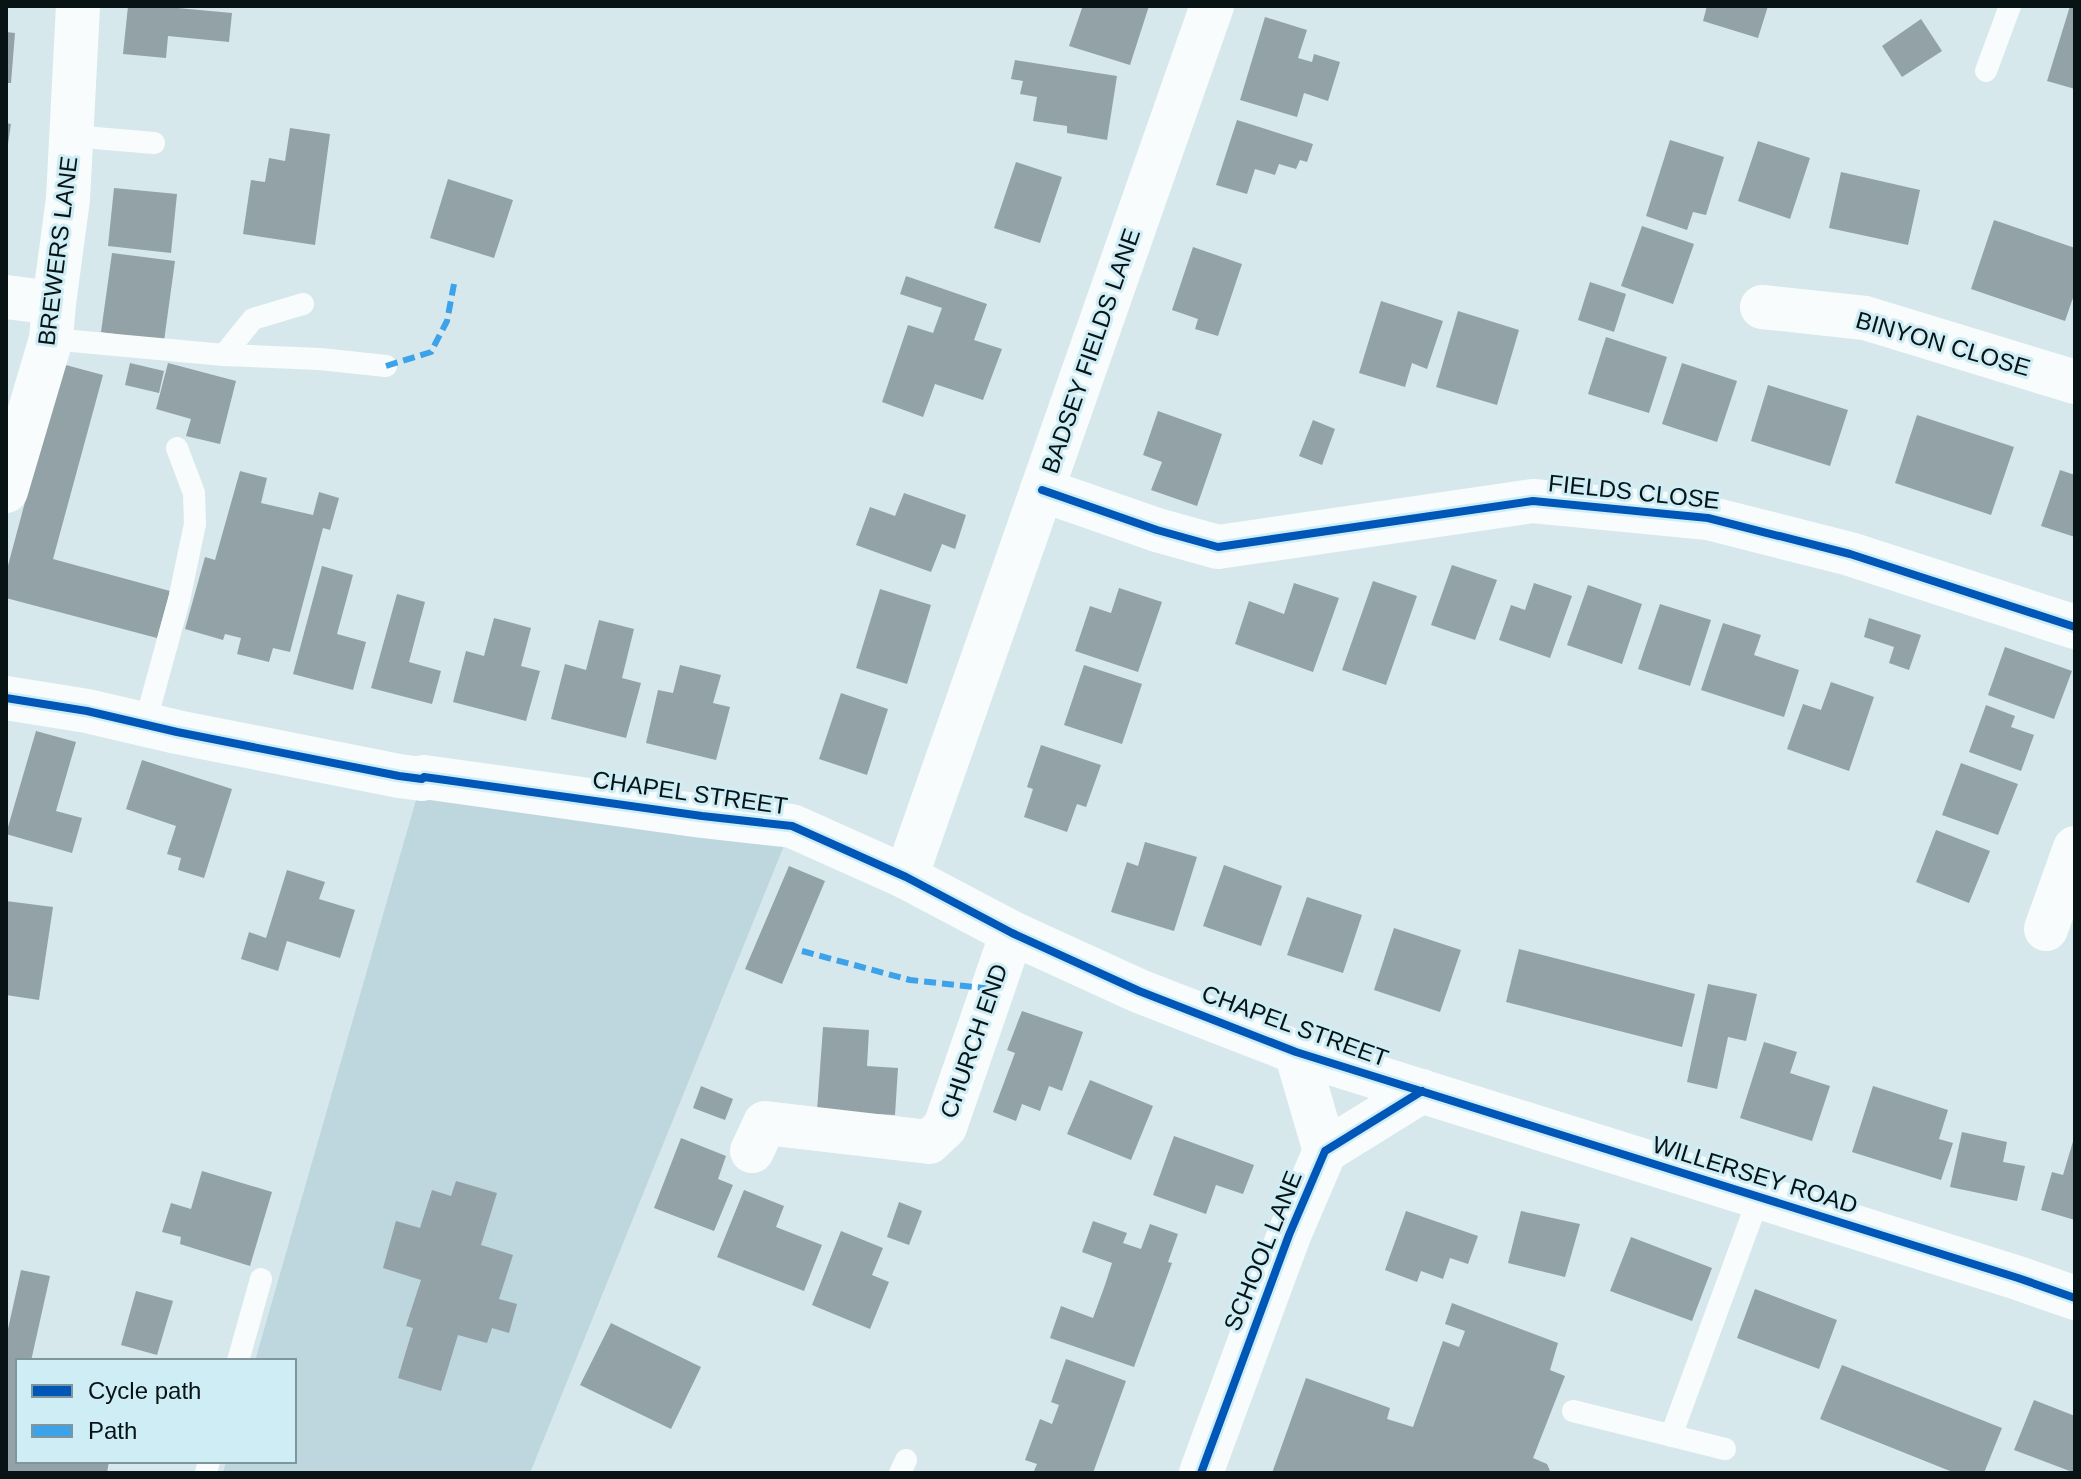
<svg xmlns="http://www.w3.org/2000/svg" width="2081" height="1479" font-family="Helvetica,sans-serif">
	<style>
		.green { fill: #bed6dd }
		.building { fill: #92a2a6 }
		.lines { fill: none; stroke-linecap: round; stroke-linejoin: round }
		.lane { stroke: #f9fcfc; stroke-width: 22 }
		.street { stroke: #f9fcfc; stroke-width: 44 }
		.quiet { stroke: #3ca2ea; stroke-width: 6; stroke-dasharray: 12 6; stroke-linecap: butt }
		.cycleway-casing { stroke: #ceedf5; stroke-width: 13 }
		.cycleway { stroke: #0057b8; stroke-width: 8 }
		.labels { text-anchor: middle; stroke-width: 6; stroke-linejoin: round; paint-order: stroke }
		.street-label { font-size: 24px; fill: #081316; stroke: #ceedf5 }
	</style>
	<rect width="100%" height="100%" fill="#d7e8ec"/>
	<!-- green -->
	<path class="green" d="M422 779 792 826 530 1473H223L226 1461H294V1361H255Z"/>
	<!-- building -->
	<g class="building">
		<path d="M128 6H156L232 13 229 42 168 36 166 58 123 54Z"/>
		<path d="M1076 6H1149L1130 65 1069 46 1082 8Z"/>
		<path d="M1707 6H1768L1758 38 1703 21Z"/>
		<path d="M2070 6H2075V89L2047 81Z"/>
		<path d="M1265 17 1307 30 1298 58 1312 62 1314 54 1340 62 1328 101 1304 93 1297 117 1240 100Z"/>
		<path d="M1921 19 1942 51 1902 77 1882 46Z"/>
		<path d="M6 32 15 33 11 83H6Z"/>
		<path d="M1015 60 1117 76 1107 140 1067 133V126L1033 121 1037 97 1020 94 1023 81 1011 79Z"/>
		<path d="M1237 120 1313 144 1307 162 1300 160 1296 169 1279 164 1275 175 1255 169 1247 194 1216 185Z"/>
		<path d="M6 123 11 124 8 144H6Z"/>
		<path d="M290 128 330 134 315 245 243 234 251 180 265 182 269 158 285 161Z"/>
		<path d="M1670 140 1724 157 1706 215 1693 212 1687 230 1646 216Z"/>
		<path d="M1758 141 1810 158 1790 219 1738 201Z"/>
		<path d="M1016 162 1062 177 1040 243 994 228Z"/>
		<path d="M1841 172 1920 190 1908 245 1829 228Z"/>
		<path d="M448 179 513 200 494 258 430 238Z"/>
		<path d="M114 188 177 194 171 253 108 246Z"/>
		<path d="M1994 220 2075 248V292L2065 321 1971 289Z"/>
		<path d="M1642 226 1694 244 1673 304 1621 286Z"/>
		<path d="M1193 247 1242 264 1218 336 1195 329 1198 319 1172 310Z"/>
		<path d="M112 253 175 261 164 341 101 332Z"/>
		<path d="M906 276 987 304 974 340 1002 349 983 400 935 384 923 417 882 402 908 325 933 333 942 308 900 294Z"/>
		<path d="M1590 282 1626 294 1614 332 1578 320Z"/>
		<path d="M1381 301 1443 321 1427 369 1412 363 1405 387 1359 373Z"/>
		<path d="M1458 311 1519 330 1497 405 1436 387Z"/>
		<path d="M1606 337 1667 357 1649 413 1588 394Z"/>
		<path d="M130 363 164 371 159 393 125 385Z"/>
		<path d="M168 363 236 381 220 444 186 436 191 419 156 409Z"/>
		<path d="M1682 363 1737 381 1717 442 1662 424Z"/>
		<path d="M62 364 103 375 53 559 170 591 157 638 6 598V573Z"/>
		<path d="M1768 385 1848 410 1830 466 1751 441Z"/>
		<path d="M1158 411 1222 434 1197 506 1151 490 1162 462 1143 455Z"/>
		<path d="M1917 415 2014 447 1991 515 1895 483Z"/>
		<path d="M1313 420 1335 429 1322 465 1299 456Z"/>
		<path d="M2060 470 2075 475V537L2041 526Z"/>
		<path d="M240 471 267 478 261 503 313 515 319 492 339 498 330 530 323 528 290 652 273 648 269 662 237 654 241 638 225 634 223 640 185 629 205 557 215 560Z"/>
		<path d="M904 493 966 515 955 549 942 544 931 572 856 545 870 507 895 516Z"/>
		<path d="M1452 565 1497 580 1475 640 1431 625Z"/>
		<path d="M322 566 353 575 337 634 366 642 353 690 293 674Z"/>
		<path d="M1373 581 1417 596 1386 685 1342 670Z"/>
		<path d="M1294 583 1339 598 1313 672 1235 644 1249 601 1284 614Z"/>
		<path d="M1534 583 1572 596 1550 658 1499 640 1511 605 1525 610Z"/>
		<path d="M1588 585 1642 604 1622 664 1567 645Z"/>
		<path d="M1119 588 1162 602 1138 672 1075 651 1090 606 1111 613Z"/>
		<path d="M880 589 931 605 907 684 856 668Z"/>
		<path d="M397 594 425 602 409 662 441 671 432 704 371 688Z"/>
		<path d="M1660 604 1711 620 1690 686 1638 669Z"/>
		<path d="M494 618 531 628 521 666 540 671 526 721 453 702 466 651 484 656Z"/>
		<path d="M1869 618 1921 635 1909 670 1889 663 1894 647 1864 637Z"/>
		<path d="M599 620 634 629 622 678 641 683 626 738 551 719 565 664 586 670Z"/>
		<path d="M1723 623 1761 635 1754 655 1799 670 1784 717 1701 690Z"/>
		<path d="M2005 647 2072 671 2054 719 1988 695Z"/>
		<path d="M680 665 721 675 713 703 730 707 716 760 646 743 658 690 673 693Z"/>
		<path d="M1084 665 1142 684 1122 744 1064 725Z"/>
		<path d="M1831 682 1874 697 1849 771 1787 749 1803 704 1821 710Z"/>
		<path d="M841 693 888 709 867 775 819 759Z"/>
		<path d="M1986 705 2015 716 2011 727 2034 735 2021 771 1969 752Z"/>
		<path d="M36 731 76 742 56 811 82 818 72 853 6 834Z"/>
		<path d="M1041 745 1101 765 1086 807 1077 804 1067 832 1024 817 1033 789 1027 787Z"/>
		<path d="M142 760 232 789 204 878 178 870 181 858 167 854 176 826 126 809Z"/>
		<path d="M1961 763 2018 784 1998 835 1942 815Z"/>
		<path d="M1936 830 1990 851 1969 903 1916 882Z"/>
		<path d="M1145 842 1197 857 1174 931 1111 912 1127 862 1138 866Z"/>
		<path d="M1224 865 1282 886 1261 946 1203 926Z"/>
		<path d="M789 866 825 881 782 984 745 969Z"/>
		<path d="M287 870 325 882 319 899 355 910 340 958 287 941 278 971 241 959 249 932 266 938Z"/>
		<path d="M1307 897 1362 915 1343 973 1287 955Z"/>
		<path d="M6 901 53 907 39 1000 6 995Z"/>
		<path d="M1394 928 1461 950 1440 1012 1374 990Z"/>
		<path d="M1519 949 1695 994 1682 1047 1506 1002Z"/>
		<path d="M1708 984 1757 994 1746 1041 1728 1037 1717 1089 1687 1082Z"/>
		<path d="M1022 1011 1083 1032 1062 1091 1049 1086 1040 1111 1022 1104 1016 1121 993 1112 1015 1053 1007 1050Z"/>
		<path d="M823 1027 869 1030 867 1066 898 1068 895 1115 817 1111Z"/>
		<path d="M1764 1042 1797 1052 1790 1073 1830 1086 1812 1141 1740 1118Z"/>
		<path d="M1090 1080 1153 1106 1131 1160 1067 1134Z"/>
		<path d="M701 1086 733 1099 725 1120 693 1108Z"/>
		<path d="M1873 1086 1948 1110 1939 1139 1953 1143 1941 1180 1852 1152Z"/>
		<path d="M1962 1132 2007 1142 2003 1162 2025 1166 2017 1201 1950 1187Z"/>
		<path d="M1174 1136 1254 1165 1243 1194 1216 1185 1206 1214 1153 1195Z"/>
		<path d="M681 1138 726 1156 718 1179 733 1185 714 1231 654 1208Z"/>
		<path d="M2074 1138H2075V1220L2041 1210 2052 1172 2063 1175Z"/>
		<path d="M202 1171 272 1192 250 1266 180 1244 181 1237 162 1232 171 1203 191 1209Z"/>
		<path d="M456 1181 497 1193 481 1245 513 1255 499 1299 517 1304 509 1333 492 1328 487 1343 458 1335 441 1391 398 1378 413 1328 406 1326 421 1280 383 1268 396 1221 420 1228 432 1190 451 1196Z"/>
		<path d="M744 1190 784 1206 776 1227 822 1245 804 1291 717 1257Z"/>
		<path d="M899 1202 922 1211 909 1245 887 1237Z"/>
		<path d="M1406 1211 1478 1236 1468 1264 1450 1258 1443 1279 1421 1271 1417 1282 1385 1270Z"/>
		<path d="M1521 1211 1580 1224 1565 1277 1508 1263Z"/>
		<path d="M1093 1221 1127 1233 1123 1243 1141 1249 1150 1224 1178 1234 1168 1262 1172 1263 1134 1367 1050 1338 1061 1306 1093 1318 1105 1285 1112 1263 1082 1252Z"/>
		<path d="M841 1231 883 1248 872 1275 889 1282 870 1329 812 1305Z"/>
		<path d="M1631 1237 1712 1268 1692 1321 1610 1291Z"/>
		<path d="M21 1270 50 1276 31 1361H18V1461H109L107 1473H6V1338Z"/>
		<path d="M1755 1289 1837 1320 1819 1369 1737 1338Z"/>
		<path d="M136 1291 173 1301 157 1355 121 1345Z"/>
		<path d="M1452 1303 1558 1343 1550 1370 1565 1376 1533 1458 1547 1464 1551 1473H1272L1306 1378 1390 1408 1387 1419 1413 1427 1443 1341 1459 1347 1465 1331 1445 1324Z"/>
		<path d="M611 1323 701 1367 671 1429 580 1385Z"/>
		<path d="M1066 1359 1126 1381 1093 1473H1040L1034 1471 1037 1464 1025 1460 1040 1419 1052 1424 1059 1405 1051 1402Z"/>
		<path d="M1842 1365 2002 1428 1984 1473H1955L1820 1419Z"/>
		<path d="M2034 1400 2075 1416V1473L2014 1450Z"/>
	</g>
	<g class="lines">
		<!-- lane -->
		<g class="lane">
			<path d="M1986 71 2010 6"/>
			<path d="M72 136 154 143"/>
			<path d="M51 339 224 355 320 359 386 366"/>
			<path d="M224 355 253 319 303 304"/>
			<path d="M145 724 179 600 195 524 194 493 177 448"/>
			<path d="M238 1361 261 1279"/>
			<path d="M1573 1411 1725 1449"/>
			<path d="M1671 1436 1759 1197"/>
			<path d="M206 1473 209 1461"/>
			<path d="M900 1473 906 1460"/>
		</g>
		<!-- street -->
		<g class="street">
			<path d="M6 297 54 303"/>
			<path d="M1762 307 1865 318 2075 382"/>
			<path d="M1042 490 1157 530 1218 547 1533 501 1708 518 1850 554 2075 627"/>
			<path d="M6 491 51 339 54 303 68 199 78 6"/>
			<path d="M6 698 87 711 177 732 399 776 422 779 424 777 702 816 792 826 906 877 1012 933 1139 991 1296 1052 2018 1278 2075 1298"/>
			<path d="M906 877 1212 6"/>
			<path d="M2046 929 2075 848"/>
			<path d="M1296 1052 1325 1151"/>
			<path d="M752 1151 765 1123 929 1142 945 1127 1012 933"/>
			<path d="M1201 1473 1289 1235 1325 1151 1422 1091"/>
		</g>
		<!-- quiet -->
		<g class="quiet">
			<path d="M386 366 431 352 447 321 454 284"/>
			<path d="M802 951 910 980 993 989"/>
		</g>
		<defs>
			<g id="cycleway">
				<path d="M1042 490 1157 530 1218 547 1533 501 1708 518 1850 554 2075 627"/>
				<path d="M6 698 87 711 177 732 399 776 422 779 424 777 702 816 792 826 906 877 1012 933 1139 991 1296 1052 2018 1278 2075 1298"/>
				<path d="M1201 1473 1289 1235 1325 1151 1422 1091"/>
			</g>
		</defs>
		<!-- cycleway casing -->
		<use href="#cycleway" class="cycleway-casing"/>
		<!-- cycleway -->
		<use href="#cycleway" class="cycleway"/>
	</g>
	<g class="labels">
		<!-- street labels -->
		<g class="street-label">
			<text transform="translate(58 251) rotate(-83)" y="8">BREWERS LANE</text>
			<text transform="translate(1943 344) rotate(16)" y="8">BINYON CLOSE</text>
			<text transform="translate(1091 351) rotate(-71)" y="8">BADSEY FIELDS LANE</text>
			<text transform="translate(1634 492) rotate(6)" y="8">FIELDS CLOSE</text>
			<text transform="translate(690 793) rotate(8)" y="8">CHAPEL STREET</text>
			<text transform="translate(1295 1026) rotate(20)" y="8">CHAPEL STREET</text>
			<text transform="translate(974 1041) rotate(-71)" y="8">CHURCH END</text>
			<text transform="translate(1755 1175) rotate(17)" y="8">WILLERSEY ROAD</text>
			<text transform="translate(1263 1251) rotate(-68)" y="8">SCHOOL LANE</text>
		</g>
	</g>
	<!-- border -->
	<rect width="2081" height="1479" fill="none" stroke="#081316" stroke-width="16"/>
	<!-- legend -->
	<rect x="16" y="1359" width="280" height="104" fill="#ceedf5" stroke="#7f969c" stroke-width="2"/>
	<rect x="32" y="1385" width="40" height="12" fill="#0057b8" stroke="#7f969c" stroke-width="2"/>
	<text x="88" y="1399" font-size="24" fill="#081316">Cycle path</text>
	<rect x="32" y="1425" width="40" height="12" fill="#3ca2ea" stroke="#7f969c" stroke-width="2"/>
	<text x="88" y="1439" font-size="24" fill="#081316">Path</text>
</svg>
